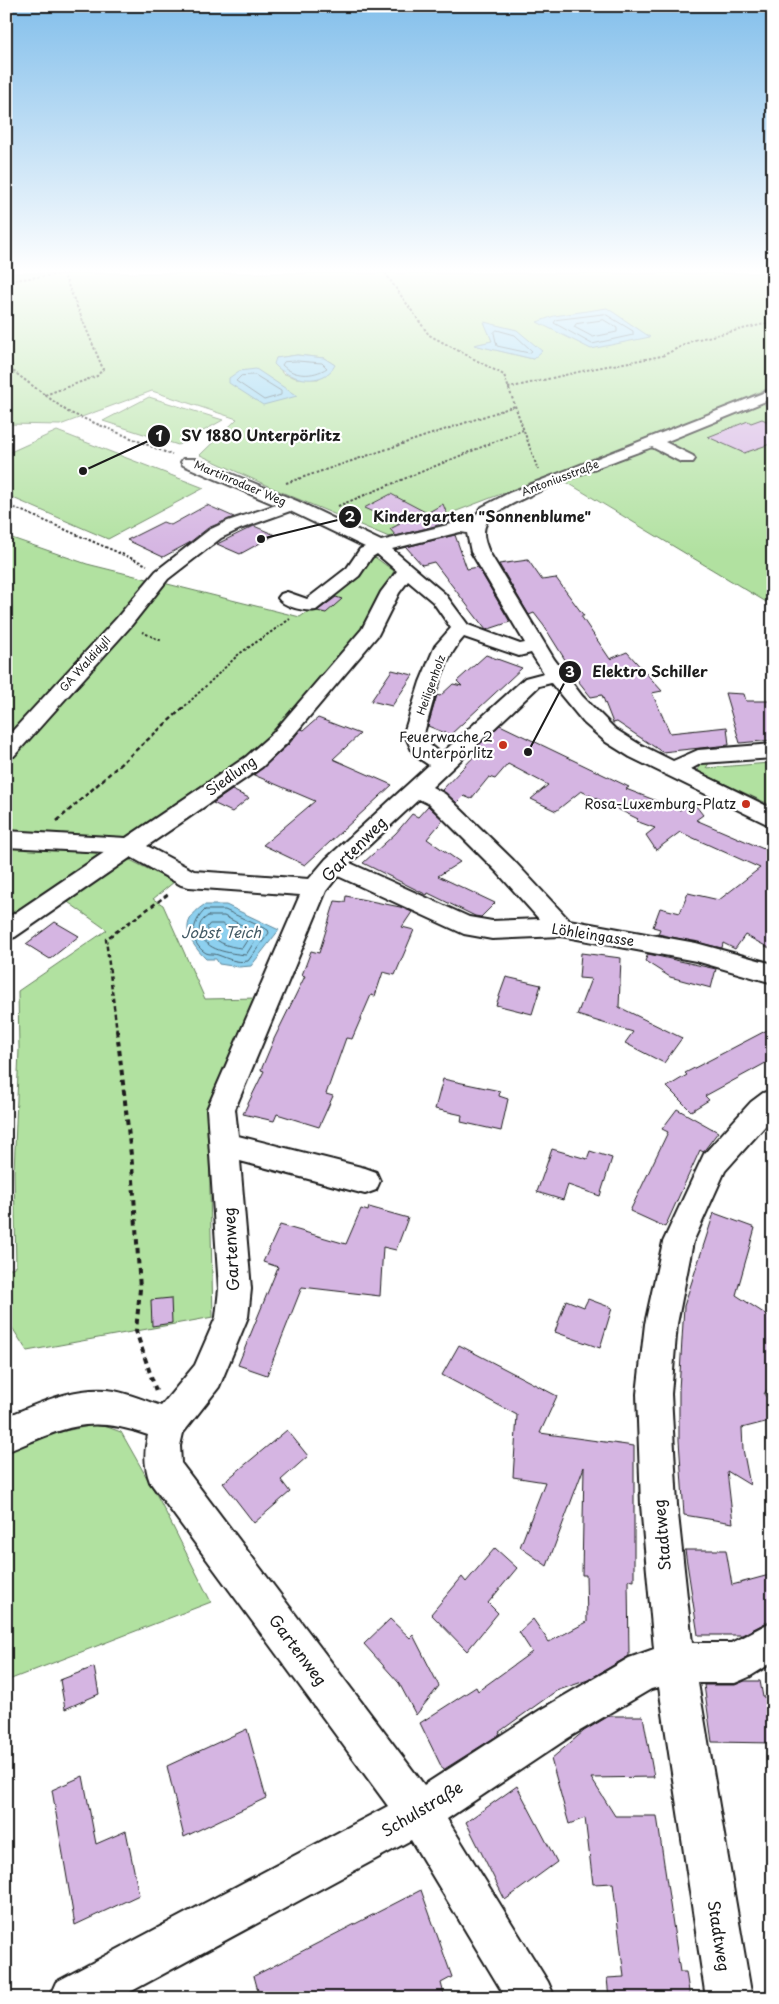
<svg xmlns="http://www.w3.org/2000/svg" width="779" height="2004" font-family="'Playpen Sans',sans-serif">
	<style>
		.green { fill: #b1e1a0; stroke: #667e5e; fill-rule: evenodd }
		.water { fill: #8dd0ef; stroke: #60889b }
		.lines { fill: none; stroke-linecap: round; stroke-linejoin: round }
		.shore { stroke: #496470; stroke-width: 1 }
		.building { fill: #d5b5e2; stroke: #1c1c1c }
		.minor-casing { stroke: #1c1c1c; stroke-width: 4 }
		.path-far2 { stroke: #1c1c1c; stroke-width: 2; stroke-dasharray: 2.5 2; stroke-linecap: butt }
		.path-far1 { stroke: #1c1c1c; stroke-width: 2.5; stroke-dasharray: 4.5 3; stroke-linecap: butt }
		.path { stroke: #1c1c1c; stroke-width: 4; stroke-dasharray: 5.5 4.5; stroke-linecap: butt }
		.minor { fill: #fff; fill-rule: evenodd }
		.poi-dot { fill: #c8321e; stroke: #fff; stroke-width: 2 }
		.labels { text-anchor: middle; stroke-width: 4.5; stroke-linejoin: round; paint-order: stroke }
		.far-street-label { font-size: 11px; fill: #1c1c1c; stroke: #fff }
		.poi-label { font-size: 14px; fill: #1c1c1c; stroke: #fff; text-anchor: end }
		.street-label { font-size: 14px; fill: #1c1c1c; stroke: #fff }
		.water-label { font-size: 15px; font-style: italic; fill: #445b66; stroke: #fff }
		.near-street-label { font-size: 16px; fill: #1c1c1c; stroke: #fff }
		.leader { fill: none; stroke: #1c1c1c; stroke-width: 2 }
		.callout-dot { fill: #1c1c1c; stroke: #fff; stroke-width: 2 }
		.mark-label { font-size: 15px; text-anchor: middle; font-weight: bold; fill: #fff }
		.callout-label { font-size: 15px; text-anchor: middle; font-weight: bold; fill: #1c1c1c; stroke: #fff; stroke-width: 4.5; stroke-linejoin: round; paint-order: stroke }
	</style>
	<rect width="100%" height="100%" fill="#fff"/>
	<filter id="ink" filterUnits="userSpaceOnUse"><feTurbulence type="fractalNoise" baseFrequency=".02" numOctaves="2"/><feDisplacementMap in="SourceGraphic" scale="10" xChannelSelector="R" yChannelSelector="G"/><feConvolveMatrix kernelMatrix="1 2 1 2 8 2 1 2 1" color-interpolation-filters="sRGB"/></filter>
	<g filter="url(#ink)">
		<!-- green -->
		<g class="green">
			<path d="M6 273H773V386L750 396 773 409V606L553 474 389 537 279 491 200 455 237 419 152 391 60 425 6 424ZM485 322 533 359 475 345 492 341ZM297 355 324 358 335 365 318 379 296 378 282 373 276 358Z"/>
			<path d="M149 397 223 420 178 445 103 421Z"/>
			<path d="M57 431 204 488 108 539 6 495V454Z"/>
			<path d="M6 536 87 564 300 617 338 590 372 555 394 571 360 631 269 737 241 760 6 921Z"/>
			<path d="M711 760 706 768 770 763 773 764V806L699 772 698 768 703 761Z"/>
			<path d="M130 860 174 882 153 899 163 905 205 999 257 998 208 1106 213 1317 27 1351 6 1318V1271L16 1266 14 1172 19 1049 18 991 107 930 65 900 119 862Z"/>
			<path d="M99 1424 121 1432 160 1501 211 1602 6 1681V1446L16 1441Z"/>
		</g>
		<!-- water -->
		<g class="water">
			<path d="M607 308 650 337 591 349 537 322 554 316Z"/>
			<path d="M484 322 517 330 542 351 533 359 474 345 492 341Z"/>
			<path d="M297 355 324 358 335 365C324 387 289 381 274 364L276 358Z"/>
			<path d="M256 369 297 396 263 405 229 383V378L239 371Z"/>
			<path d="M204 905H226L279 930 251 966 239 967 219 964 216 959H206C187 940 178 922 204 905Z"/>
		</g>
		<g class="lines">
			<!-- shore -->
			<g class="shore">
				<path d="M605 314 633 331V335L592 344 554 323 556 320Z"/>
				<path d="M604 320 617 328V332L593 337 574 327 576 324Z"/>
				<path d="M497 330 515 335 532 351 529 353 497 346 494 333Z"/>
				<path d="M297 361 322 363 327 368C313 377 294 377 282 365L284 362Z"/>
				<path d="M255 375 281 391V395L264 400 236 381 241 376Z"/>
				<path d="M205 910H225L268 930 269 933 248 961C236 963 229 959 218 955 214 953 210 955 206 953 188 942 192 922 205 910Z"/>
				<path d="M208 916H224L259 934 246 955C229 953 205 951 200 932 198 924 202 920 208 916Z"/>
				<path d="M210 924H222L247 936 248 939 242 948C228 947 213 942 207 928Z"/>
			</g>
		</g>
		<!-- building -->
		<g class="building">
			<path d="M762 419 773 424V443L744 453 708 437 748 421 751 423Z"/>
			<path d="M391 494 427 513 443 504 450 522 396 536 390 529 400 524 364 508Z"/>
			<path d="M207 505 234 517 208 528 189 543 163 557 127 540 163 522 171 525Z"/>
			<path d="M254 526 275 535 240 554 217 544Z"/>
			<path d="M455 535 467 569 478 567 510 622 486 630 434 562 422 565 406 547Z"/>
			<path d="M528 560 542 580 556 578 584 616H581L610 659 627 652 662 691 652 693 670 733 727 727 729 745 662 752 617 722 613 723 602 695 591 697 579 682 544 626 534 613 529 615 499 564Z"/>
			<path d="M336 597 342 599 326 613 317 611Z"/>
			<path d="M486 655 522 668 450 735 428 726 437 695 440 696 453 684 462 686 457 681Z"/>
			<path d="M392 670 413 675 392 706 371 701Z"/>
			<path d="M725 693 744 694 746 701H773V740L740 743Z"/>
			<path d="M318 718 360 734 333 759 392 785 305 865 263 845 315 801 254 775 289 744 301 729 304 730Z"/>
			<path d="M500 725 629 787 626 789 680 810 692 801 703 815 696 820 773 853V950L745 935 735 949 723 943 722 948 658 934 660 929 653 927 660 908 680 913 688 893 719 900 760 868 680 832 656 850 646 835 655 828 636 821 638 819 581 791 556 811 531 799 548 785 508 764 495 779 489 777 471 799 464 796 457 803 442 790 482 748 478 746Z"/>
			<path d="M232 790 249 798 232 812 213 803Z"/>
			<path d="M428 806 443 820 427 839 460 862 438 876 495 903 481 917 475 916 428 893 427 895 363 863 396 833 412 814 418 817Z"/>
			<path d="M346 896 400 907 412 912 402 927 414 930 395 975 383 972 375 996 371 995 352 1039 346 1038 326 1094 333 1096 319 1127 277 1114 274 1121 243 1114 264 1071 261 1070 274 1039 305 976 302 975 311 951 319 953 335 901 345 902Z"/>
			<path d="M55 922 79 936 50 959 26 944Z"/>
			<path d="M581 953 621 958 619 1007 682 1038 664 1063 625 1043 633 1032 577 1015 591 979 579 978Z"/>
			<path d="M648 954 716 969 711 988 670 977 645 961Z"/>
			<path d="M506 977 541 985 532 1014 496 1005Z"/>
			<path d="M773 1027V1059L705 1096 709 1100 691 1111 667 1087 687 1075 685 1073Z"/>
			<path d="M443 1079 500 1091 499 1096 508 1099 501 1131 461 1122 462 1115 435 1109Z"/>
			<path d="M677 1109 718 1132 703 1152 700 1150 665 1227 630 1211 668 1132 662 1129Z"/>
			<path d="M552 1149 587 1159 590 1151 612 1158 600 1196 568 1185 563 1200 537 1192Z"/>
			<path d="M369 1207 408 1218 396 1250 383 1247 380 1296 302 1287 267 1375 238 1365 278 1267 263 1262 280 1225 346 1244 361 1209 368 1211Z"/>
			<path d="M714 1213 755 1228 736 1295 773 1319V1381L764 1394 773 1406V1420L742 1428 743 1449 750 1485 727 1471 733 1523 684 1515 679 1440V1390L684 1306Z"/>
			<path d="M171 1298 172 1323 152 1326 151 1300Z"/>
			<path d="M588 1299 612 1308 600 1348 555 1332 566 1300 584 1307Z"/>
			<path d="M459 1345 557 1396 540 1433 634 1446V1581L628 1580 629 1656 588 1680 556 1691 499 1732 500 1734 443 1770 420 1723 476 1687 478 1691 532 1652 519 1632 533 1619 549 1642 587 1622 586 1575H582L584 1467 547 1566 520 1547 545 1482 513 1477 517 1415 442 1375Z"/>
			<path d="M287 1430 308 1456 281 1480 290 1492 254 1523 223 1483Z"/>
			<path d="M495 1548 517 1568 488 1603 498 1613 467 1651 431 1614 462 1577 466 1582Z"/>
			<path d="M685 1550H726L732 1585 773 1574V1619L742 1635H698Z"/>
			<path d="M390 1619 410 1638 413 1635 439 1686 416 1715 399 1683 364 1644Z"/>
			<path d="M94 1667 99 1694 65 1709 60 1680Z"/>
			<path d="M745 1681H760L763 1697 773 1698V1743L712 1742 704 1685H735Z"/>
			<path d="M609 1716H643L654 1777 591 1778 615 1816H657L680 1972H686L690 1998H609L607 1978 624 1977 613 1883 593 1884 585 1818 569 1824 551 1759 584 1731Z"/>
			<path d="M247 1729 266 1798 184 1837 167 1766Z"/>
			<path d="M83 1776 96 1844 126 1831 139 1895 75 1925 52 1790Z"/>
			<path d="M517 1786 557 1862 505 1900 466 1822Z"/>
			<path d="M421 1890 452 1977 441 1983 445 1998H260L254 1976Z"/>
		</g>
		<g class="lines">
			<defs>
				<path id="minor" d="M773 389V398L665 442 693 456 695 459 693 462H681L652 447C623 458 498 502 487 522 481 532 485 542 489 552L554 659 582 696 615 729 639 744 673 761 698 750 773 744V758L702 763 691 769 773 809V825L765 823 630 757 606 742 584 723 551 683 539 686 432 787 445 794 513 860 569 920 696 943 773 964V983L696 961 561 936 492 939 464 934 338 876 326 891 235 1109 238 1136 365 1168 376 1172 380 1181 376 1190 365 1194 240 1161 251 1289 248 1317 219 1387 183 1433 180 1446 181 1463 424 1785 540 1710 629 1658 654 1649 641 1505 637 1394 645 1324 663 1242 704 1154 751 1102 763 1093 773 1090V1117L725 1171 693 1242 677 1324 671 1394 677 1505 692 1643H731L773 1621V1662L749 1677 735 1683H698L752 1998H706L659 1687 651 1689 568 1738 447 1819 548 1982 555 1998H506L411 1840 119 1998H49L56 1982 388 1806 150 1482C144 1466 144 1452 148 1435 86 1413 63 1429 6 1452V1417C40 1403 76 1385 114 1391 130 1394 146 1401 161 1406L195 1365 216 1317 219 1289 207 1109 300 895 189 887 181 885 131 857 15 937 6 940V919L105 852 6 847V831L126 838 246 757 273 733 362 629 381 592 397 571 377 554 372 557 359 576 316 610C305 612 284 607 278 598L281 594 287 592 307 599 347 568 360 549 365 547 290 511 240 529 221 538 168 579 130 627 14 756 6 757V738L116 619 156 571 209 530 228 521 276 505 183 465 181 462 183 459H195L297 501 381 541 460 522 470 523 482 507 509 493ZM460 532 467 533 471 552 525 643 520 644 468 625 445 594 392 549ZM408 581 433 602 451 628 435 646 420 682 404 733 414 755 429 765 326 859 309 879 194 871 147 846 262 767 287 743 378 635 399 593ZM464 637 519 656 531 653 544 673 525 678 441 754 431 746 424 733C434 701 441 662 464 637ZM419 799 429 804 497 872 539 919 492 921 469 917 350 863Z"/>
			</defs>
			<!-- minor casing -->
			<use href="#minor" class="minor-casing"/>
			<!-- path-far2 -->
			<g class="path-far2">
				<path d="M385 273 429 335 504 375 538 470"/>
				<path d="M6 281 69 273"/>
				<path d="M6 366 68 412 172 455"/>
				<path d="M508 388 591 369 662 356 694 340 773 322"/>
				<path d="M45 395 97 376 103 369 63 273"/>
				<path d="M286 483 515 406"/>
				<path d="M6 504 147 565"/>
				<path d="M338 506 523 430"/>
				<path d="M142 632 162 641"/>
				<path d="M182 709 239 654 290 619"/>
			</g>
			<!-- path-far1 -->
			<g class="path-far1">
				<path d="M57 821 183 708"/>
				<path d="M117 1032 106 939 170 893"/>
			</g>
			<!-- path -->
			<path class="path" d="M117 1030 132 1164 140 1289 136 1331 156 1391"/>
			<!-- minor -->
			<use href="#minor" class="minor"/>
		</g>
	</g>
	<!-- sky -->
	<linearGradient id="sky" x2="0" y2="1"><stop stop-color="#83bfeb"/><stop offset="0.49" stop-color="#fff"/><stop offset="1" stop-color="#fff" stop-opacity="0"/></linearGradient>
	<rect width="779" height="553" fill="url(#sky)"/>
	<!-- markers -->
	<g class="poi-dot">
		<circle cx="503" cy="745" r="5"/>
		<circle cx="746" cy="804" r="5"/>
	</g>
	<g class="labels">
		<!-- far-street labels -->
		<g class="far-street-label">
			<text transform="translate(560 478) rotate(-21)" y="4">Antoniusstraße</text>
			<text transform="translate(240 483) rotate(23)" y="4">Martinrodaer Weg</text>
			<text transform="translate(85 664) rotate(-48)" y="4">GA Waldidyll</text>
			<text transform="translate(431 685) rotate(-70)" y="4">Heiligenholz</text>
		</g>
		<!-- poi labels -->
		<g class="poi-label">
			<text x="493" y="742">Feuerwache 2<tspan x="493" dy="16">Unterpörlitz</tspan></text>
			<text x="736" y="809">Rosa-Luxemburg-Platz</text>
		</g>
		<!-- street labels -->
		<g class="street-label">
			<text transform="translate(231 776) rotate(-35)" y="5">Siedlung</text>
			<text transform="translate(593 935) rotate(9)" y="5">Löhleingasse</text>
		</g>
		<!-- water labels -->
		<g class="water-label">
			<text x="221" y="938">Jobst Teich</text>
		</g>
		<!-- near-street labels -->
		<g class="near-street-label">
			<text transform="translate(354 849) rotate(-45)" y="6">Gartenweg</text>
			<text transform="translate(231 1249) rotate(-93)" y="6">Gartenweg</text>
			<text transform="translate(662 1535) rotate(-95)" y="6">Stadtweg</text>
			<text transform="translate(298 1650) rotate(53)" y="6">Gartenweg</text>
			<text transform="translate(422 1809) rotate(-31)" y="6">Schulstraße</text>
			<text transform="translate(719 1936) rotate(81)" y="6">Stadtweg</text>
		</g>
	</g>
	<!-- callouts -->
	<path class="leader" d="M83 471L159 436M261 539L350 517M528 752L570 672"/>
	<g class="callout-dot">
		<circle cx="83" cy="471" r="5"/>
		<circle cx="261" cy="539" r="5"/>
		<circle cx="528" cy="752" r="5"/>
		<circle cx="159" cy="436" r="12"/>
		<circle cx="350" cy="517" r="12"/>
		<circle cx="570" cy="672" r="12"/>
	</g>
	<g class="mark-label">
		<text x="159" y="441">1</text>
		<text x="350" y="522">2</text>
		<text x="570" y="677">3</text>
	</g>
	<g class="callout-label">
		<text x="261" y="441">SV 1880 Unterpörlitz</text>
		<text x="482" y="522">Kindergarten "Sonnenblume"</text>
		<text x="650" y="677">Elektro Schiller</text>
	</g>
	<!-- margin -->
	<rect width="779" height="2004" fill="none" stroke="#fff" stroke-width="25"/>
	<rect x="12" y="12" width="754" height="1979" fill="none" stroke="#1c1c1c" stroke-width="2" filter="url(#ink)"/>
</svg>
